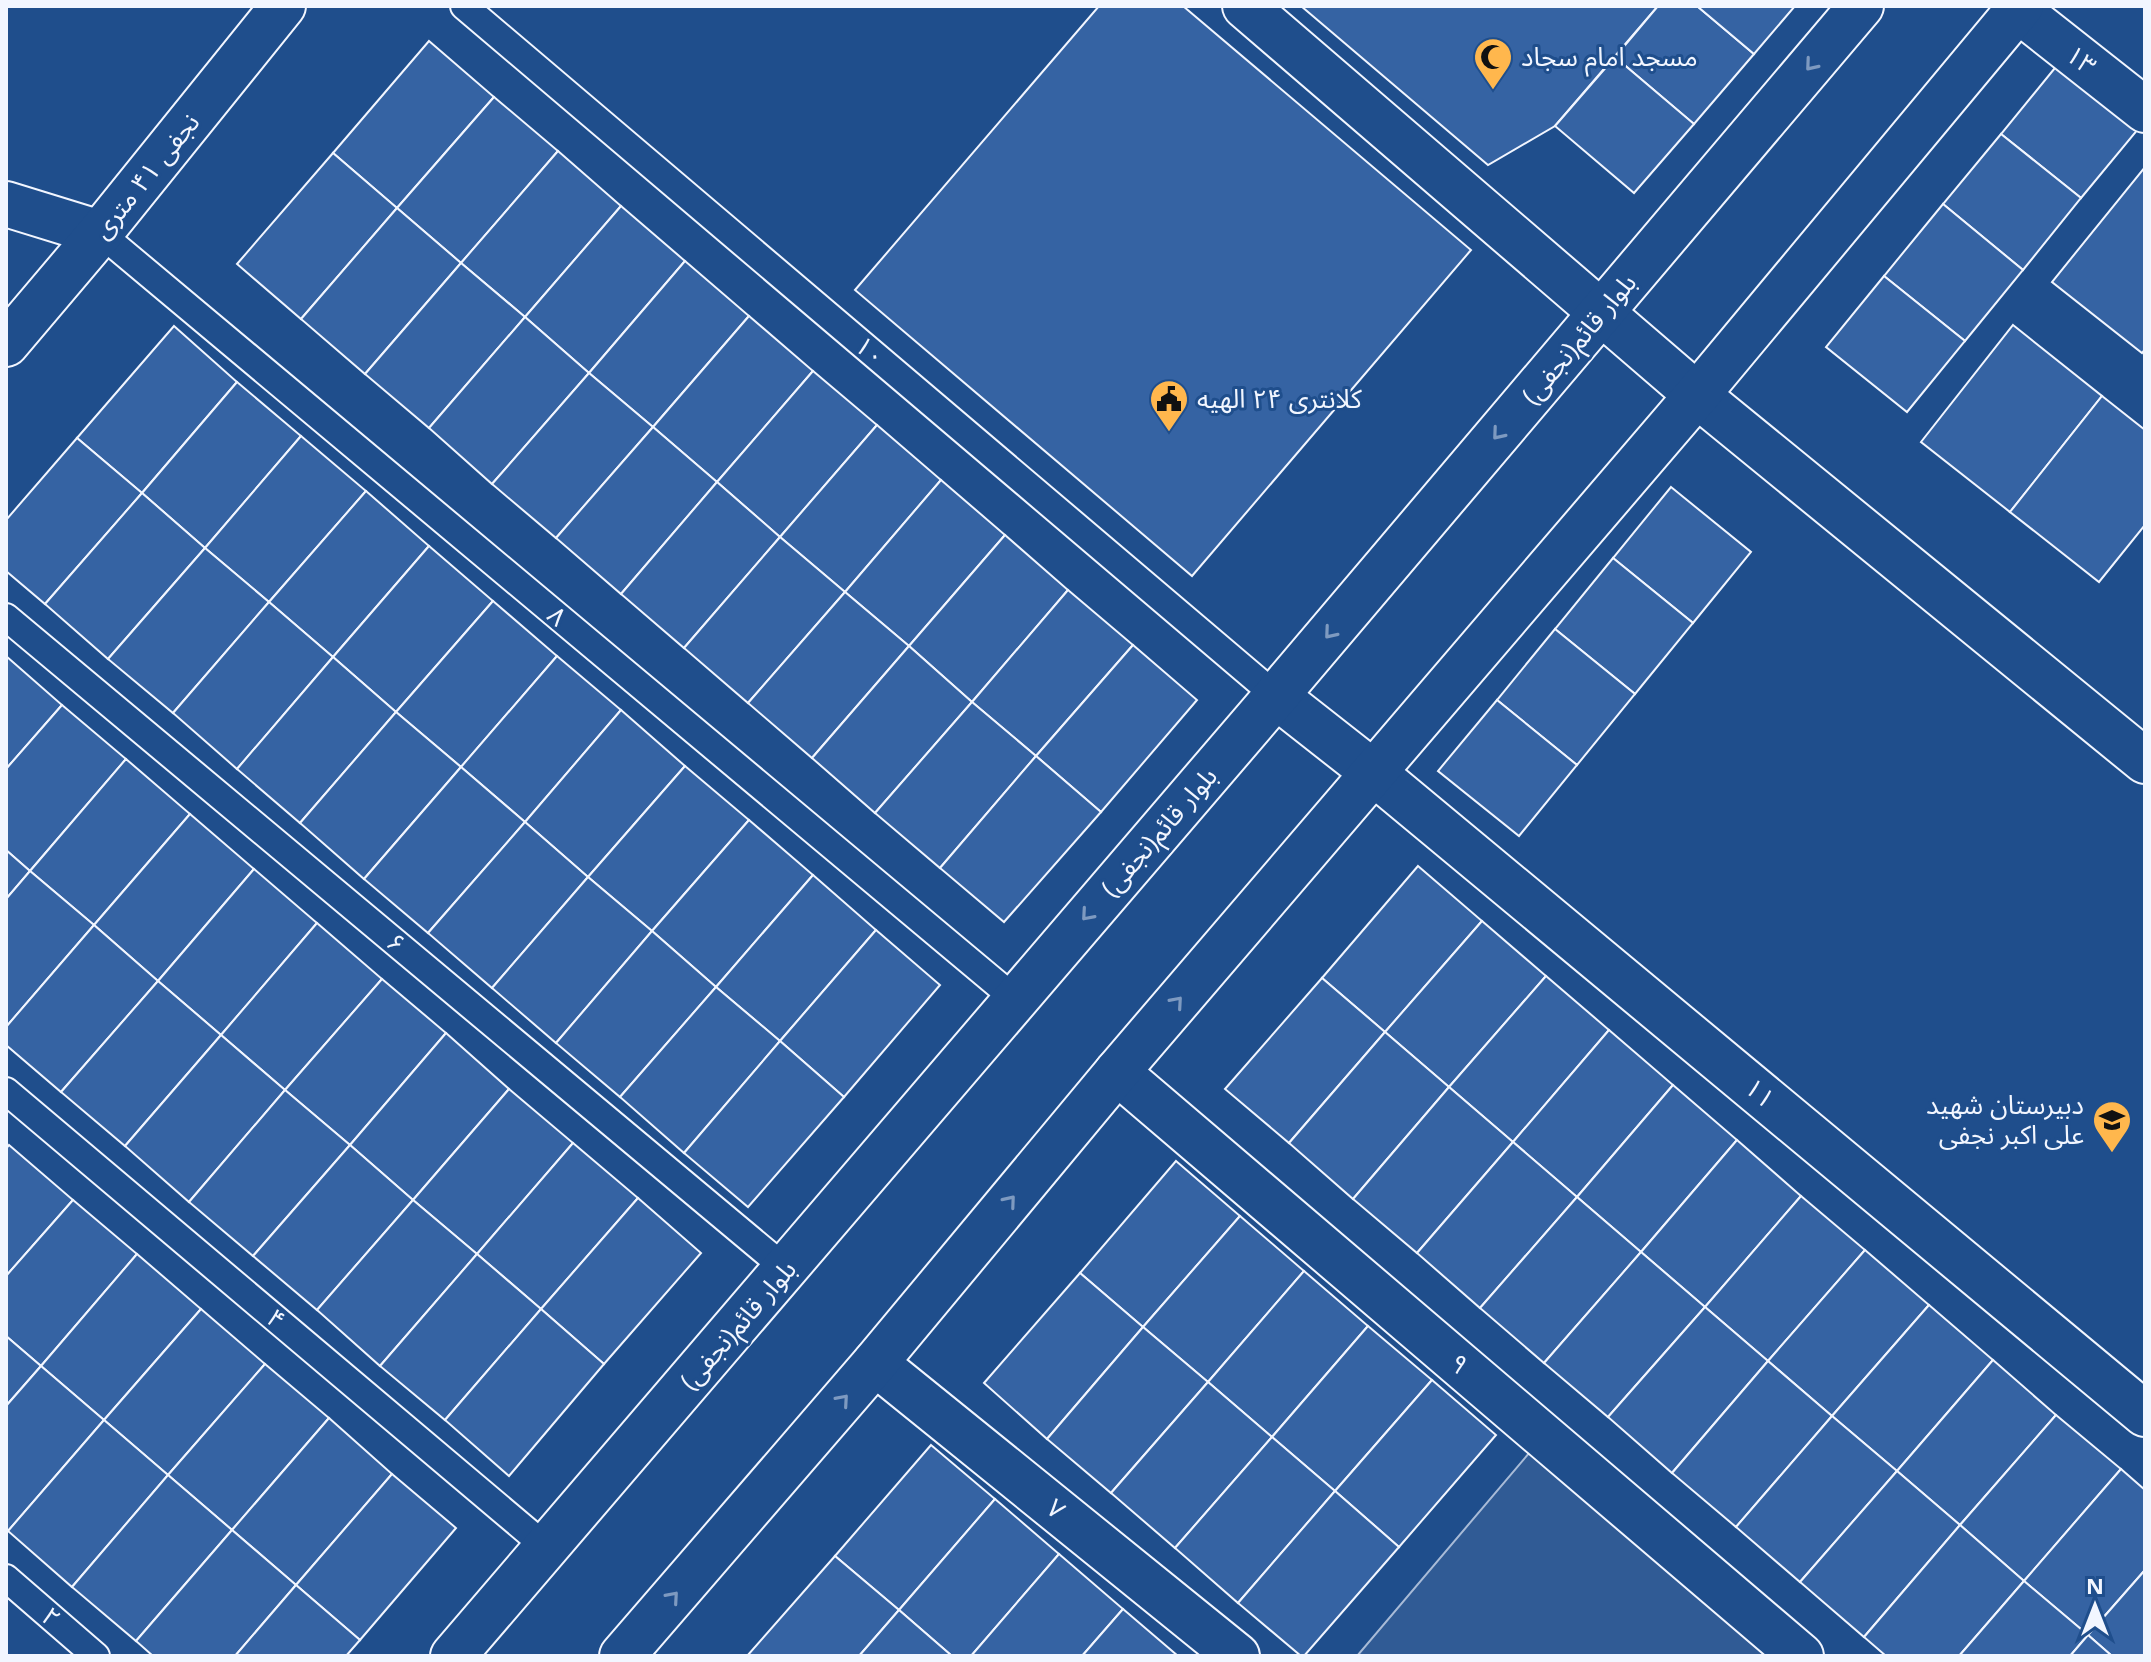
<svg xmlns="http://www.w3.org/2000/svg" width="2151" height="1662" font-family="'Open Sans','Noto Sans Arabic',sans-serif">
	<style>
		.parking { fill: #305b95; stroke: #a8bbd7; stroke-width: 2 }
		.building { fill: #3563a3; stroke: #f2f6ff; stroke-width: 2 }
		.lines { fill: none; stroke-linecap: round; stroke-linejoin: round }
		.lane-casing { stroke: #f2f6ff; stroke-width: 30 }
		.street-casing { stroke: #f2f6ff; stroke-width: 48 }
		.secondary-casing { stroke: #f2f6ff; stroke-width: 48 }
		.lane { stroke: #1f4e8c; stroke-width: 26 }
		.street { stroke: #1f4e8c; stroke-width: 44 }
		.secondary { stroke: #1f4e8c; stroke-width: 44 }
		.oneway { stroke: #7e9ac0 }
		.labels { text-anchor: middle; stroke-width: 6; stroke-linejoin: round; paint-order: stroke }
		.poi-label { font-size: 26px; fill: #f2f6ff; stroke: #1f4e8c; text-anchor: start }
		.street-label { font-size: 26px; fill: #f2f6ff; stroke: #1f4e8c }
	</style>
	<rect width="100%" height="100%" fill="#1f4e8c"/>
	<!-- parking -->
	<path class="parking" d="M1530 1452 1771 1656H1357Z"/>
	<!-- building -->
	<g class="building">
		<path d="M1099 6H1183L1471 250 1192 576 855 290Z"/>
		<path d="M1301 6H1658L1555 126 1488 165Z"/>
		<path d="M1658 6H1697L1754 54 1694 124 1615 57Z"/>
		<path d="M1697 6H1795L1754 54Z"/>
		<path d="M429 41 494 97 397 208 333 153Z"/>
		<path d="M1615 57 1694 124 1634 193 1555 126Z"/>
		<path d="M2059 63 2139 128 2081 198 2001 134Z"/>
		<path d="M494 97 558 151 461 263 397 208Z"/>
		<path d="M2001 134 2081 198 2023 270 1943 204Z"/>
		<path d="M558 151 621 206 525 317 461 263Z"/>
		<path d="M333 153 397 208 301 319 237 264Z"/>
		<path d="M2145 167V349L2142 353 2052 282Z"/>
		<path d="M1943 204 2023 270 1965 341 1884 276Z"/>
		<path d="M621 206 685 261 589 373 525 317Z"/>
		<path d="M397 208 461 263 365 374 301 319Z"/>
		<path d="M685 261 749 316 653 427 589 373Z"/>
		<path d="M461 263 525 317 429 428 365 374Z"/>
		<path d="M1884 276 1965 341 1907 412 1826 347Z"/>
		<path d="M749 316 813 371 717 482 653 427Z"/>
		<path d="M525 317 589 373 492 484 429 428Z"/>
		<path d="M2013 325 2102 396 2010 512 1921 442Z"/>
		<path d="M174 326 237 382 142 493 77 438Z"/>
		<path d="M813 371 877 425 780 537 717 482Z"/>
		<path d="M589 373 653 427 556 538 492 484Z"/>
		<path d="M237 382 301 436 205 548 142 493Z"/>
		<path d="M2102 396 2145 430V525L2099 582 2010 512Z"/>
		<path d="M877 425 941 480 845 592 780 537Z"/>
		<path d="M653 427 717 482 621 594 556 538Z"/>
		<path d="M301 436 366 491 269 602 205 548Z"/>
		<path d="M77 438 142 493 45 604 6 571V520Z"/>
		<path d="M941 480 1005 535 909 646 845 592Z"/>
		<path d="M717 482 780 537 684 648 621 594Z"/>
		<path d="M1671 487 1751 552 1693 623 1613 558Z"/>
		<path d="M366 491 429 546 333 657 269 602Z"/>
		<path d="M142 493 205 548 108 659 45 604Z"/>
		<path d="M1005 535 1068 590 972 702 909 646Z"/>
		<path d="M780 537 845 592 748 703 684 648Z"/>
		<path d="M429 546 493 601 396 712 333 657Z"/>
		<path d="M205 548 269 602 173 713 108 659Z"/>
		<path d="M1613 558 1693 623 1635 694 1555 629Z"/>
		<path d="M1068 590 1133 645 1036 756 972 702Z"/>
		<path d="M845 592 909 646 812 758 748 703Z"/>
		<path d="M493 601 557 656 461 767 396 712Z"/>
		<path d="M269 602 333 657 237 769 173 713Z"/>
		<path d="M1555 629 1635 694 1577 765 1497 700Z"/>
		<path d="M1133 645 1197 700 1101 812 1036 756Z"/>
		<path d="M909 646 972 702 875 813 812 758Z"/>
		<path d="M6 656 62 705 6 769Z"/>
		<path d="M557 656 621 710 525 822 461 767Z"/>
		<path d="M333 657 396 712 300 823 237 769Z"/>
		<path d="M1497 700 1577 765 1519 836 1438 771Z"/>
		<path d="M972 702 1036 756 940 868 875 813Z"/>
		<path d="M62 705 126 759 30 871 6 850V769Z"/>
		<path d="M621 710 685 766 588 877 525 822Z"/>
		<path d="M396 712 461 767 364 879 300 823Z"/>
		<path d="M1036 756 1101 812 1004 922 940 868Z"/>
		<path d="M126 759 190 814 94 925 30 871Z"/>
		<path d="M685 766 749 820 652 931 588 877Z"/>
		<path d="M461 767 525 822 428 933 364 879Z"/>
		<path d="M190 814 254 869 158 981 94 925Z"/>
		<path d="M749 820 813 875 716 987 652 931Z"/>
		<path d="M525 822 588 877 492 988 428 933Z"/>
		<path d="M6 850 30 871 6 899Z"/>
		<path d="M1418 866 1482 921 1385 1032 1322 978Z"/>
		<path d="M254 869 317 923 221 1035 158 981Z"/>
		<path d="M30 871 94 925 6 1027V899Z"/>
		<path d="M813 875 876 930 780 1041 716 987Z"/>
		<path d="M588 877 652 931 556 1043 492 988Z"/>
		<path d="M1482 921 1546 976 1449 1087 1385 1032Z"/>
		<path d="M317 923 382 979 285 1090 221 1035Z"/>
		<path d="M94 925 158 981 61 1092 6 1045V1027Z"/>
		<path d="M876 930 940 985 844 1097 780 1041Z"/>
		<path d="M652 931 716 987 620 1097 556 1043Z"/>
		<path d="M1546 976 1609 1030 1513 1142 1449 1087Z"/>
		<path d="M1322 978 1385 1032 1289 1143 1225 1089Z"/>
		<path d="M382 979 446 1033 350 1145 285 1090Z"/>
		<path d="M158 981 221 1035 125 1146 61 1092Z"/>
		<path d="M716 987 780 1041 684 1153 620 1097Z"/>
		<path d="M1609 1030 1673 1085 1577 1197 1513 1142Z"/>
		<path d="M1385 1032 1449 1087 1353 1199 1289 1143Z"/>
		<path d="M446 1033 509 1089 413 1200 350 1145Z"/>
		<path d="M221 1035 285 1090 189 1202 125 1146Z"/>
		<path d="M780 1041 844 1097 748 1207 684 1153Z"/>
		<path d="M1673 1085 1737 1140 1641 1252 1577 1197Z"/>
		<path d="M1449 1087 1513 1142 1417 1253 1353 1199Z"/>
		<path d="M509 1089 573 1143 477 1254 413 1200Z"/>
		<path d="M285 1090 350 1145 253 1256 189 1202Z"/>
		<path d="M1737 1140 1801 1196 1705 1307 1641 1252Z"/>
		<path d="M1513 1142 1577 1197 1480 1308 1417 1253Z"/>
		<path d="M573 1143 638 1198 541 1309 477 1254Z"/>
		<path d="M9 1145 73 1200 6 1276V1149Z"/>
		<path d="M350 1145 413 1200 317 1310 253 1256Z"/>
		<path d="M1176 1161 1240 1216 1143 1327 1080 1273Z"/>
		<path d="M1801 1196 1865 1250 1768 1361 1705 1307Z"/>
		<path d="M1577 1197 1641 1252 1544 1363 1480 1308Z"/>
		<path d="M638 1198 701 1253 604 1364 541 1309Z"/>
		<path d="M73 1200 137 1254 41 1366 6 1336V1276Z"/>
		<path d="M413 1200 477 1254 380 1366 317 1310Z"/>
		<path d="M1240 1216 1304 1271 1208 1382 1143 1327Z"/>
		<path d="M1865 1250 1929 1305 1832 1416 1768 1361Z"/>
		<path d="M1641 1252 1705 1307 1608 1417 1544 1363Z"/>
		<path d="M137 1254 201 1309 104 1420 41 1366Z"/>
		<path d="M477 1254 541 1309 445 1420 380 1366Z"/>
		<path d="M1304 1271 1368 1326 1272 1437 1208 1382Z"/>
		<path d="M1080 1273 1143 1327 1047 1439 984 1383Z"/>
		<path d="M1929 1305 1993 1360 1897 1471 1832 1416Z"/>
		<path d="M1705 1307 1768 1361 1672 1473 1608 1417Z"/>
		<path d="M201 1309 265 1364 168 1475 104 1420Z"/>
		<path d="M541 1309 604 1364 509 1476 445 1420Z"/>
		<path d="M1368 1326 1432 1380 1335 1491 1272 1437Z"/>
		<path d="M1143 1327 1208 1382 1111 1493 1047 1439Z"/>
		<path d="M6 1336 41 1366 6 1406Z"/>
		<path d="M1993 1360 2056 1415 1960 1525 1897 1471Z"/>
		<path d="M1768 1361 1832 1416 1736 1527 1672 1473Z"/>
		<path d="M265 1364 329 1418 232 1530 168 1475Z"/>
		<path d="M41 1366 104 1420 8 1531 6 1530V1406Z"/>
		<path d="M1432 1380 1496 1435 1399 1547 1335 1491Z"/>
		<path d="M1208 1382 1272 1437 1175 1548 1111 1493Z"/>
		<path d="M2056 1415 2121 1469 2024 1581 1960 1525Z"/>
		<path d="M1832 1416 1897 1471 1800 1582 1736 1527Z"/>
		<path d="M329 1418 392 1474 296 1585 232 1530Z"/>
		<path d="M104 1420 168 1475 72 1587 8 1531Z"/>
		<path d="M1272 1437 1335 1491 1238 1603 1175 1548Z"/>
		<path d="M931 1445 995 1499 899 1610 835 1556Z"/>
		<path d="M2121 1469 2145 1490V1570L2088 1635 2024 1581Z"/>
		<path d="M1897 1471 1960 1525 1864 1637 1800 1582Z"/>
		<path d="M392 1474 456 1528 360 1640 296 1585Z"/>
		<path d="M168 1475 232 1530 136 1641 72 1587Z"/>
		<path d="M1335 1491 1399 1547 1304 1656H1301L1238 1603Z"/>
		<path d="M995 1499 1059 1554 971 1656H952L899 1610Z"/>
		<path d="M1960 1525 2024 1581 1959 1656H1886L1864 1637Z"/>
		<path d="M232 1530 296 1585 235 1656H153L136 1641Z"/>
		<path d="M1059 1554 1123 1609 1082 1656H971Z"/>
		<path d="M835 1556 899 1610 859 1656H747Z"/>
		<path d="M2145 1570V1656H2112L2088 1635Z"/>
		<path d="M2024 1581 2088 1635 2070 1656H1959Z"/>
		<path d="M296 1585 360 1640 346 1656H235Z"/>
		<path d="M1123 1609 1178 1656H1082Z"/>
		<path d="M899 1610 952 1656H859Z"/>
		<path d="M2088 1635 2112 1656H2070Z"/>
	</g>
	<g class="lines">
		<defs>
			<g id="lane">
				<path d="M464 6 1276 696"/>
				<path d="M100 233 1015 999"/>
				<path d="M6 617 786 1269"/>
				<path d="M6 1091 546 1547"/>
				<path d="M6 1578 96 1656"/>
			</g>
			<g id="street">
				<path d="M1245 6 1697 395 2145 761"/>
				<path d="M2013 6 2145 110"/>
				<path d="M6 204 100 233"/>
				<path d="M6 344 100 233 283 6"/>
				<path d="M1276 696 1374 773 2145 1414"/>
				<path d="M1117 1072 1801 1656"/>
				<path d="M875 1363 1237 1656"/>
			</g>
			<g id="secondary">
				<path d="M453 1656 1276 696 1861 6"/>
				<path d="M622 1656 875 1363 1117 1072 1697 395 2021 6"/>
			</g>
		</defs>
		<!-- lane casing -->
		<use href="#lane" class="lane-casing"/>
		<!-- street casing -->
		<use href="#street" class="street-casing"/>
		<!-- secondary casing -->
		<use href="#secondary" class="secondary-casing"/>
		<!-- lane -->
		<use href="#lane" class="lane"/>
		<!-- street -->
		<use href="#street" class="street"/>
		<!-- secondary -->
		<use href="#secondary" class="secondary"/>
	</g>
	<!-- one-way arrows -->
	<defs><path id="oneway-chevron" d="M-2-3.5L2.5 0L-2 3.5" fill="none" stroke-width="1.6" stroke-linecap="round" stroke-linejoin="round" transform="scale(2)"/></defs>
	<g class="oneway">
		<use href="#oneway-chevron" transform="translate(1811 65) rotate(130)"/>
		<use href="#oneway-chevron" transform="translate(1498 434) rotate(130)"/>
		<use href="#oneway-chevron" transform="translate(1330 633) rotate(130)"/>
		<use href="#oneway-chevron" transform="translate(1087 915) rotate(131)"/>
		<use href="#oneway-chevron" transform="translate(1177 1002) rotate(-49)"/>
		<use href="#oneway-chevron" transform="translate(1010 1201) rotate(-50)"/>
		<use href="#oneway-chevron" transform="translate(843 1400) rotate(-49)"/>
		<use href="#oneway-chevron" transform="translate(673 1597) rotate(-49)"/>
	</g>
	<!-- icons -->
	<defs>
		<symbol id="mosque-pin" viewBox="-11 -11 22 30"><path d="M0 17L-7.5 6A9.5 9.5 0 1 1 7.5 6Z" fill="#ffb74d" stroke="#1f4e8c"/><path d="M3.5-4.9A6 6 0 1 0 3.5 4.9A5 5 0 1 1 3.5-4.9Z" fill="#111"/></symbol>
		<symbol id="civic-pin" viewBox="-11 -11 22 30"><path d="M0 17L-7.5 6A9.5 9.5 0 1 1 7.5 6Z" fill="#ffb74d" stroke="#1f4e8c"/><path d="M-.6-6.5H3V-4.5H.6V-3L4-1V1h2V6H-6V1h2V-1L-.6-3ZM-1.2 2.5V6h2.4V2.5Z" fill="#111"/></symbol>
		<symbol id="school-pin" viewBox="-11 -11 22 30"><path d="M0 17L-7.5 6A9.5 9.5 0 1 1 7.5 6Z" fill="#ffb74d" stroke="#1f4e8c"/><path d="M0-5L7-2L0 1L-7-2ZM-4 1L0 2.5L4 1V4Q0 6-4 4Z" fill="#111"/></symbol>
	</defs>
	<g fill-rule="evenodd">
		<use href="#mosque-pin" x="1471" y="35" width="44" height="60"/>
		<use href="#civic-pin" x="1147" y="377" width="44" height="60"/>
		<use href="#school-pin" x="2090" y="1098" width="44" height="60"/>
	</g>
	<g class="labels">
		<!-- poi labels -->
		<g class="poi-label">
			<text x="1521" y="66">مسجد امام سجاد</text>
			<text x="1197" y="408">کلانتری ۲۴ الهیه</text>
			<text x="2084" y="1114" text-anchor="end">دبیرستان شهید<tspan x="2084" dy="30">علی اکبر نجفی</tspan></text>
		</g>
		<!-- street labels -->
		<g class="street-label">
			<text transform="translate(2081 60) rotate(38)" y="9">۱۳</text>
			<text transform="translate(146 176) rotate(-51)" y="9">نجفی ۴۱ متری</text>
			<text transform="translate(1579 339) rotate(-50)" y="9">بلوار قائم(نجفی)</text>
			<text transform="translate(870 351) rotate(40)" y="9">۱۰</text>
			<text transform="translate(557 616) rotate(40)" y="9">۸</text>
			<text transform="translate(1159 832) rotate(-49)" y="9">بلوار قائم(نجفی)</text>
			<text transform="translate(396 943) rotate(40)" y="9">۶</text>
			<text transform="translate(1760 1093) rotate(40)" y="9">۱۱</text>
			<text transform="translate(276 1319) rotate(40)" y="9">۴</text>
			<text transform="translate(738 1325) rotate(-49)" y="9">بلوار قائم(نجفی)</text>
			<text transform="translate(1459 1364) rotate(40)" y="9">۹</text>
			<text transform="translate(1056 1509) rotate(39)" y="9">۷</text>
			<text transform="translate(51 1617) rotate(41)" y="9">۲</text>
		</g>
	</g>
	<!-- border -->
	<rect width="2151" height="1662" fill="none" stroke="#f2f6ff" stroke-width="16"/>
	<!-- north arrow -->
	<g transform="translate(2095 1606)" stroke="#1f4e8c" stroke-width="6" paint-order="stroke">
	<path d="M0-6L14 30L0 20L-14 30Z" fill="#f2f6ff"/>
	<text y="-12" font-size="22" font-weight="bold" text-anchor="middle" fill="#f2f6ff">N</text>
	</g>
</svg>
